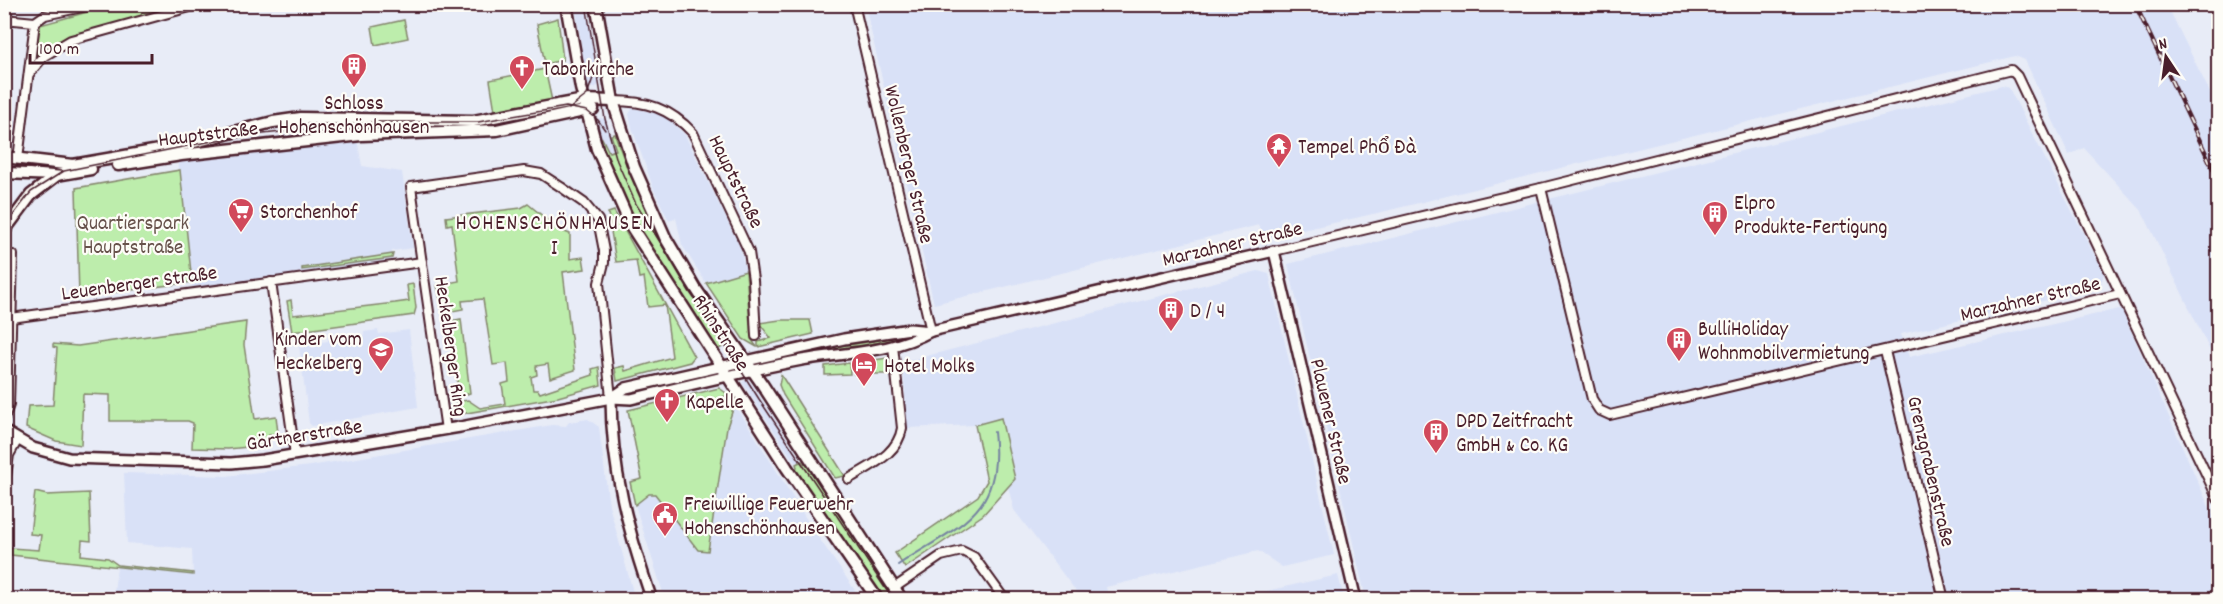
<svg xmlns="http://www.w3.org/2000/svg" width="2223" height="604" font-family="Dekko,sans-serif">
	<style>
		.built { fill: #d9e1f7 }
		.green { fill: #bdedac; stroke: #84866c; stroke-width: 1.5 }
		.lines { fill: none; stroke-linecap: round; stroke-linejoin: round }
		.stream { stroke: #7683a1; stroke-width: 2 }
		.minor-casing { stroke: #4a1f2b; stroke-width: 12 }
		.tertiary-casing { stroke: #4a1f2b; stroke-width: 14 }
		.secondary-casing { stroke: #4a1f2b; stroke-width: 15 }
		.minor { stroke: #fdfcf7; stroke-width: 8 }
		.tertiary { stroke: #fdfcf7; stroke-width: 9 }
		.secondary { stroke: #fdfcf7; stroke-width: 10 }
		.tram { stroke: #4a1f2b; stroke-width: 1.5 }
		.rail-casing { stroke: #4a1f2b; stroke-width: 4.5 }
		.rail { stroke: #fdfcf7; stroke-width: 2; stroke-dasharray: 7; stroke-linecap: butt }
		.labels { text-anchor: middle; stroke-width: 4.5; stroke-linejoin: round; paint-order: stroke }
		.poi-label { font-size: 21px; fill: #4a1f2b; stroke: #fdfcf7; text-anchor: start }
		.street-label { font-size: 21px; fill: #4a1f2b; stroke: #fdfcf7 }
		.park-label { font-size: 21px; fill: #67524b; stroke: #fdfcf7 }
		.neighbourhood-label { font-size: 22px; letter-spacing: 1.5px; fill: #4a1f2b; stroke: #fdfcf7 }
	</style>
	<rect width="100%" height="100%" fill="#e8ecf7"/>
	<filter id="ink" filterUnits="userSpaceOnUse"><feTurbulence type="fractalNoise" baseFrequency=".0167" numOctaves="2"/><feDisplacementMap in="SourceGraphic" scale="12" xChannelSelector="R" yChannelSelector="G"/><feConvolveMatrix kernelMatrix="1 2 1 2 8 2 1 2 1" color-interpolation-filters="sRGB"/></filter>
	<g filter="url(#ink)">
		<!-- built -->
		<g class="built">
			<path d="M575 5H587L597 71H600L601 75 599 84 595 88 589 87 584 80 585 69Z"/>
			<path d="M865 5H2167L2218 109V367L2142 211 2084 148 2069 155 2025 60 2015 56 1386 211 1263 239 1259 225 934 304Z"/>
			<path d="M2002 86 2009 88 2104 274 2101 283 2099 288 1901 334 1909 357 2119 309 2122 311 2218 527V599H1366L1288 264Z"/>
			<path d="M633 108 664 115 685 135 740 247 746 271 706 283 682 245 676 218 669 221 654 190 632 128 629 114Z"/>
			<path d="M599 118 606 119 616 150 608 153 595 126Z"/>
			<path d="M357 139 362 166 402 172 413 248 392 251 393 264 193 291 178 160Z"/>
			<path d="M1258 271 1269 274 1334 555 1282 567 1258 551 1106 587 1109 599H1082L1014 510 1008 487 1015 479 1001 418 975 425 907 428 903 362Z"/>
			<path d="M378 330 379 334 409 330 418 407 312 426 309 423 299 345 328 341V336L342 334 343 339 364 336V332Z"/>
			<path d="M748 379 753 386 802 461 795 463 742 382Z"/>
			<path d="M733 409H738L812 528 861 599H665L635 505 649 494H655L698 550 708 551 727 427Z"/>
			<path d="M588 419 599 427 609 505 635 599 113 600 117 567 193 575 192 549 127 543 124 473 226 476 310 466 552 425 566 426 569 422Z"/>
			<path d="M1338 575 1344 599H1231L1271 590Z"/>
		</g>
		<!-- green -->
		<g class="green">
			<path d="M113 5H191L68 37 36 57 40 25Z"/>
			<path d="M558 18 563 60 545 64 537 24Z"/>
			<path d="M404 20 408 38 375 45 372 27Z"/>
			<path d="M545 69 552 101 495 111 490 80Z"/>
			<path d="M615 134C641 213 686 278 731 347L726 345 717 350 629 213 598 140 602 138 609 152 616 150 611 135Z"/>
			<path d="M180 170 192 282 79 297 76 188Z"/>
			<path d="M528 204 560 230 570 234V259L583 257 585 269 563 272 575 370 550 378 548 364 536 366 537 375 531 377 533 390H538L540 393 593 375 592 369 599 367 601 385 558 397 455 415 454 406 457 405 456 402 468 400 480 408 505 404 502 384 509 382 507 363 493 365 483 299 462 301 463 309 447 312 442 308 437 285 459 281 452 224 447 225 446 217 521 208Z"/>
			<path d="M614 211 694 357 690 362 617 381 615 368 624 366 625 371 672 357 665 305 648 307 644 277 639 278 636 260 616 262 608 213Z"/>
			<path d="M393 254 392 258 302 270V268Z"/>
			<path d="M746 271 751 339 757 347 743 339 706 283Z"/>
			<path d="M413 284 416 308 414 315 292 332 287 301 291 300 293 315 395 303 409 301 407 285Z"/>
			<path d="M461 319 470 393 459 397 450 321Z"/>
			<path d="M780 320H810L813 334 758 347V342L771 338 759 323Z"/>
			<path d="M246 322 244 345 255 419 276 416 278 433 269 435V445L228 449 192 448 193 423 188 421H110V395L83 394 81 445 56 441 26 428 28 406 53 405 57 348 53 347V344L78 346Z"/>
			<path d="M912 332 913 336 846 349 814 351 815 348Z"/>
			<path d="M887 358 890 374H854V363Z"/>
			<path d="M849 363 850 374 825 375V366Z"/>
			<path d="M781 375 845 476 835 478 783 395 779 385Z"/>
			<path d="M719 388 729 395 719 398 720 406 730 404 733 409 727 427 708 551 698 550 655 494H649L635 505 630 482 642 479 628 410Z"/>
			<path d="M1001 418 1015 479 983 515 905 568 895 553 978 496 987 481 975 425Z"/>
			<path d="M802 461 804 464 807 462 897 599H884L794 469 797 467 796 464Z"/>
			<path d="M35 492 47 495 89 493 91 541 82 540 81 555 108 558 118 565 193 573V575L11 555V548L39 550 41 535 30 534Z"/>
		</g>
		<g class="lines">
			<!-- stream -->
			<path class="stream" d="M898 565C958 525 1004 515 994 432"/>
			<defs>
				<g id="minor">
					<path d="M854 4 931 331"/>
					<path d="M4 19 35 22"/>
					<path d="M35 22 45 15 97 4"/>
					<path d="M29 74 44 56 71 40 201 4"/>
					<path d="M613 101C646 101 670 108 693 133L749 252 753 280 756 336"/>
					<path d="M18 159 35 22"/>
					<path d="M1541 188 1592 399 1599 410 1610 415 2120 294"/>
					<path d="M1274 251 1541 188 2011 70 2017 76 2218 499"/>
					<path d="M271 282 295 455"/>
					<path d="M11 318 422 262"/>
					<path d="M1885 351 1944 600"/>
					<path d="M4 418 9 405 13 255"/>
					<path d="M446 430 411 187 524 171 541 174 561 187 584 203 598 220 604 251V263L599 283 611 398"/>
					<path d="M849 479C869 466 898 455 902 428L893 346"/>
					<path d="M4 490 9 455 17 441"/>
					<path d="M894 588 941 556 962 551 974 557 1005 600"/>
				</g>
				<g id="tertiary">
					<path d="M611 398 626 388 844 339 910 329 931 331"/>
					<path d="M611 398C611 468 629 534 652 600"/>
					<path d="M4 431 33 448 69 458 231 463 263 460 460 427 611 398 631 399C688 385 745 371 802 360 846 352 892 353 931 331L1274 251 1356 600"/>
				</g>
				<g id="secondary">
					<path d="M566 4 581 88 597 149 631 226 787 468 878 600"/>
					<path d="M596 4 613 101 634 167 665 237 695 288 762 384 902 600"/>
					<path d="M4 157 73 165 171 148 273 122 301 118 473 121 584 100 613 101"/>
					<path d="M118 165 181 155 361 135 497 130 593 109"/>
					<path d="M4 173 56 175 91 169"/>
					<path d="M4 231 31 195 57 175"/>
				</g>
			</defs>
			<!-- minor casing -->
			<use href="#minor" class="minor-casing"/>
			<!-- tertiary casing -->
			<use href="#tertiary" class="tertiary-casing"/>
			<!-- secondary casing -->
			<use href="#secondary" class="secondary-casing"/>
			<!-- minor -->
			<use href="#minor" class="minor"/>
			<!-- tertiary -->
			<use href="#tertiary" class="tertiary"/>
			<!-- secondary -->
			<use href="#secondary" class="secondary"/>
			<!-- tram -->
			<g class="tram">
				<path d="M586 4 605 119 617 161 636 204 759 399 893 600"/>
				<path d="M569 109 587 95 594 75"/>
				<path d="M4 166 61 171"/>
				<path d="M4 227 31 192 64 171 227 138 374 122H478L566 107 587 111 598 120 605 130"/>
			</g>
			<defs>
				<path id="rail" d="M2135 4 2218 179"/>
			</defs>
			<!-- rail casing -->
			<use href="#rail" class="rail-casing"/>
			<!-- rail -->
			<use href="#rail" class="rail"/>
		</g>
	</g>
	<!-- icons -->
	<defs>
		<symbol id="building-pin" viewBox="-11 -11 22 30"><path d="M0 17L-7.5 6A9.5 9.5 0 1 1 7.5 6Z" fill="#d1495b" stroke="#fdfcf7"/><path d="M-4-6H4V6H1V3H-1V6H-4ZM-2.5-4.3h1.7v1.8h-1.7ZM.8-4.3h1.7v1.8H.8ZM-2.5-1h1.7V.8h-1.7ZM.8-1h1.7V.8H.8Z" fill="#fff"/></symbol>
		<symbol id="church-pin" viewBox="-11 -11 22 30"><path d="M0 17L-7.5 6A9.5 9.5 0 1 1 7.5 6Z" fill="#d1495b" stroke="#fdfcf7"/><path d="M-1.2-6h2.4v3.5h3.3v2.4h-3.3V6h-2.4V-.1h-3.3v-2.4h3.3Z" fill="#fff"/></symbol>
		<symbol id="temple-pin" viewBox="-11 -11 22 30"><path d="M0 17L-7.5 6A9.5 9.5 0 1 1 7.5 6Z" fill="#d1495b" stroke="#fdfcf7"/><path d="M0-6L5-2H3V0L6.5 2.5H4V6H1.5V3h-3V6H-4V2.5H-6.5L-3 0V-2H-5Z" fill="#fff"/></symbol>
		<symbol id="supermarket-pin" viewBox="-11 -11 22 30"><path d="M0 17L-7.5 6A9.5 9.5 0 1 1 7.5 6Z" fill="#d1495b" stroke="#fdfcf7"/><path d="M-6-5.5h2.5l.6 2H6L4.5 2H-2.5L-4.4-4H-6ZM-1.5 3.2a1.3 1.3 0 1 0 .1 0ZM3 3.2a1.3 1.3 0 1 0 .1 0Z" fill="#fff"/></symbol>
		<symbol id="school-pin" viewBox="-11 -11 22 30"><path d="M0 17L-7.5 6A9.5 9.5 0 1 1 7.5 6Z" fill="#d1495b" stroke="#fdfcf7"/><path d="M0-5L7-2L0 1L-7-2ZM-4 1L0 2.5L4 1V4Q0 6-4 4Z" fill="#fff"/></symbol>
		<symbol id="hotel-pin" viewBox="-11 -11 22 30"><path d="M0 17L-7.5 6A9.5 9.5 0 1 1 7.5 6Z" fill="#d1495b" stroke="#fdfcf7"/><path d="M-6-4.5h1.5V1H6V5H4.5V3h-9V5H-6ZM-4 0a1.8 1.8 0 1 1 3.6 0ZM.5 0V-2.5h3Q6-2.5 6 0Z" fill="#fff"/></symbol>
		<symbol id="civic-pin" viewBox="-11 -11 22 30"><path d="M0 17L-7.5 6A9.5 9.5 0 1 1 7.5 6Z" fill="#d1495b" stroke="#fdfcf7"/><path d="M-.6-6.5H3V-4.5H.6V-3L4-1V1h2V6H-6V1h2V-1L-.6-3ZM-1.2 2.5V6h2.4V2.5Z" fill="#fff"/></symbol>
	</defs>
	<g fill-rule="evenodd">
		<use href="#building-pin" x="339" y="51" width="30" height="40"/>
		<use href="#church-pin" x="507" y="53" width="30" height="40"/>
		<use href="#temple-pin" x="1264" y="131" width="30" height="40"/>
		<use href="#supermarket-pin" x="226" y="196" width="30" height="40"/>
		<use href="#building-pin" x="1700" y="199" width="30" height="40"/>
		<use href="#building-pin" x="1156" y="295" width="30" height="40"/>
		<use href="#building-pin" x="1664" y="325" width="30" height="40"/>
		<use href="#school-pin" x="366" y="335" width="30" height="40"/>
		<use href="#hotel-pin" x="849" y="350" width="30" height="40"/>
		<use href="#church-pin" x="652" y="386" width="30" height="40"/>
		<use href="#building-pin" x="1421" y="417" width="30" height="40"/>
		<use href="#civic-pin" x="650" y="500" width="30" height="40"/>
	</g>
	<g class="labels">
		<!-- poi labels -->
		<g class="poi-label">
			<text x="542" y="75">Taborkirche</text>
			<text x="354" y="109" text-anchor="middle">Schloss<tspan x="354" dy="24">Hohenschönhausen</tspan></text>
			<text x="1298" y="153">Tempel Phổ Đà</text>
			<text x="1734" y="209">Elpro<tspan x="1734" dy="24">Produkte-Fertigung</tspan></text>
			<text x="260" y="218">Storchenhof</text>
			<text x="1190" y="317">D / 4</text>
			<text x="1698" y="335">BulliHoliday<tspan x="1698" dy="24">Wohnmobilvermietung</tspan></text>
			<text x="362" y="345" text-anchor="end">Kinder vom<tspan x="362" dy="24">Heckelberg</tspan></text>
			<text x="884" y="372">Hotel Molks</text>
			<text x="686" y="408">Kapelle</text>
			<text x="1456" y="427">DPD Zeitfracht<tspan x="1456" dy="24">GmbH &amp; Co. KG</tspan></text>
			<text x="684" y="510">Freiwillige Feuerwehr<tspan x="684" dy="24">Hohenschönhausen</tspan></text>
		</g>
		<!-- street labels -->
		<g class="street-label">
			<text transform="translate(208 133) rotate(-7)" y="7">Hauptstraße</text>
			<text transform="translate(910 164) rotate(77)" y="7">Wollenberger Straße</text>
			<text transform="translate(737 181) rotate(64)" y="7">Hauptstraße</text>
			<text transform="translate(1232 243) rotate(-13)" y="7">Marzahner Straße</text>
			<text transform="translate(139 282) rotate(-8)" y="7">Leuenberger Straße</text>
			<text transform="translate(2030 298) rotate(-13)" y="7">Marzahner Straße</text>
			<text transform="translate(722 332) rotate(57)" y="7">Rhinstraße</text>
			<text transform="translate(452 346) rotate(82)" y="7">Heckelberger Ring</text>
			<text transform="translate(1332 421) rotate(77)" y="7">Plauener Straße</text>
			<text transform="translate(304 434) rotate(-9)" y="7">Gärtnerstraße</text>
			<text transform="translate(1932 471) rotate(77)" y="7">Grenzgrabenstraße</text>
		</g>
		<!-- park labels -->
		<g class="park-label">
			<text x="133" y="229">Quartierspark<tspan x="133" dy="24">Hauptstraße</tspan></text>
		</g>
		<!-- neighbourhood labels -->
		<g class="neighbourhood-label">
			<text x="555" y="229">HOHENSCHÖNHAUSEN<tspan x="555" dy="25">I</tspan></text>
		</g>
	</g>
	<!-- margin -->
	<rect width="2223" height="604" fill="none" stroke="#fdfcf7" stroke-width="24"/>
	<rect x="12" y="12" width="2199" height="580" fill="none" stroke="#4a1f2b" stroke-width="2" filter="url(#ink)"/>
	<!-- north arrow -->
	<g transform="translate(2166 57) rotate(347)" stroke="#fdfcf7" stroke-width="4.5" paint-order="stroke">
	<path d="M0-4.5L10 22L0 15L-10 22Z" fill="#4a1f2b"/>
	<text y="-9" font-size="16" font-weight="bold" text-anchor="middle" fill="#4a1f2b">N</text>
	</g>
	<!-- scale -->
	<path d="M30 54v9h122v-9" fill="none" stroke="#4a1f2b" stroke-width="3"/>
	<text x="39" y="54" font-size="18" fill="#4a1f2b" stroke="#fdfcf7" stroke-width="4.5" paint-order="stroke">100 m</text>
</svg>
